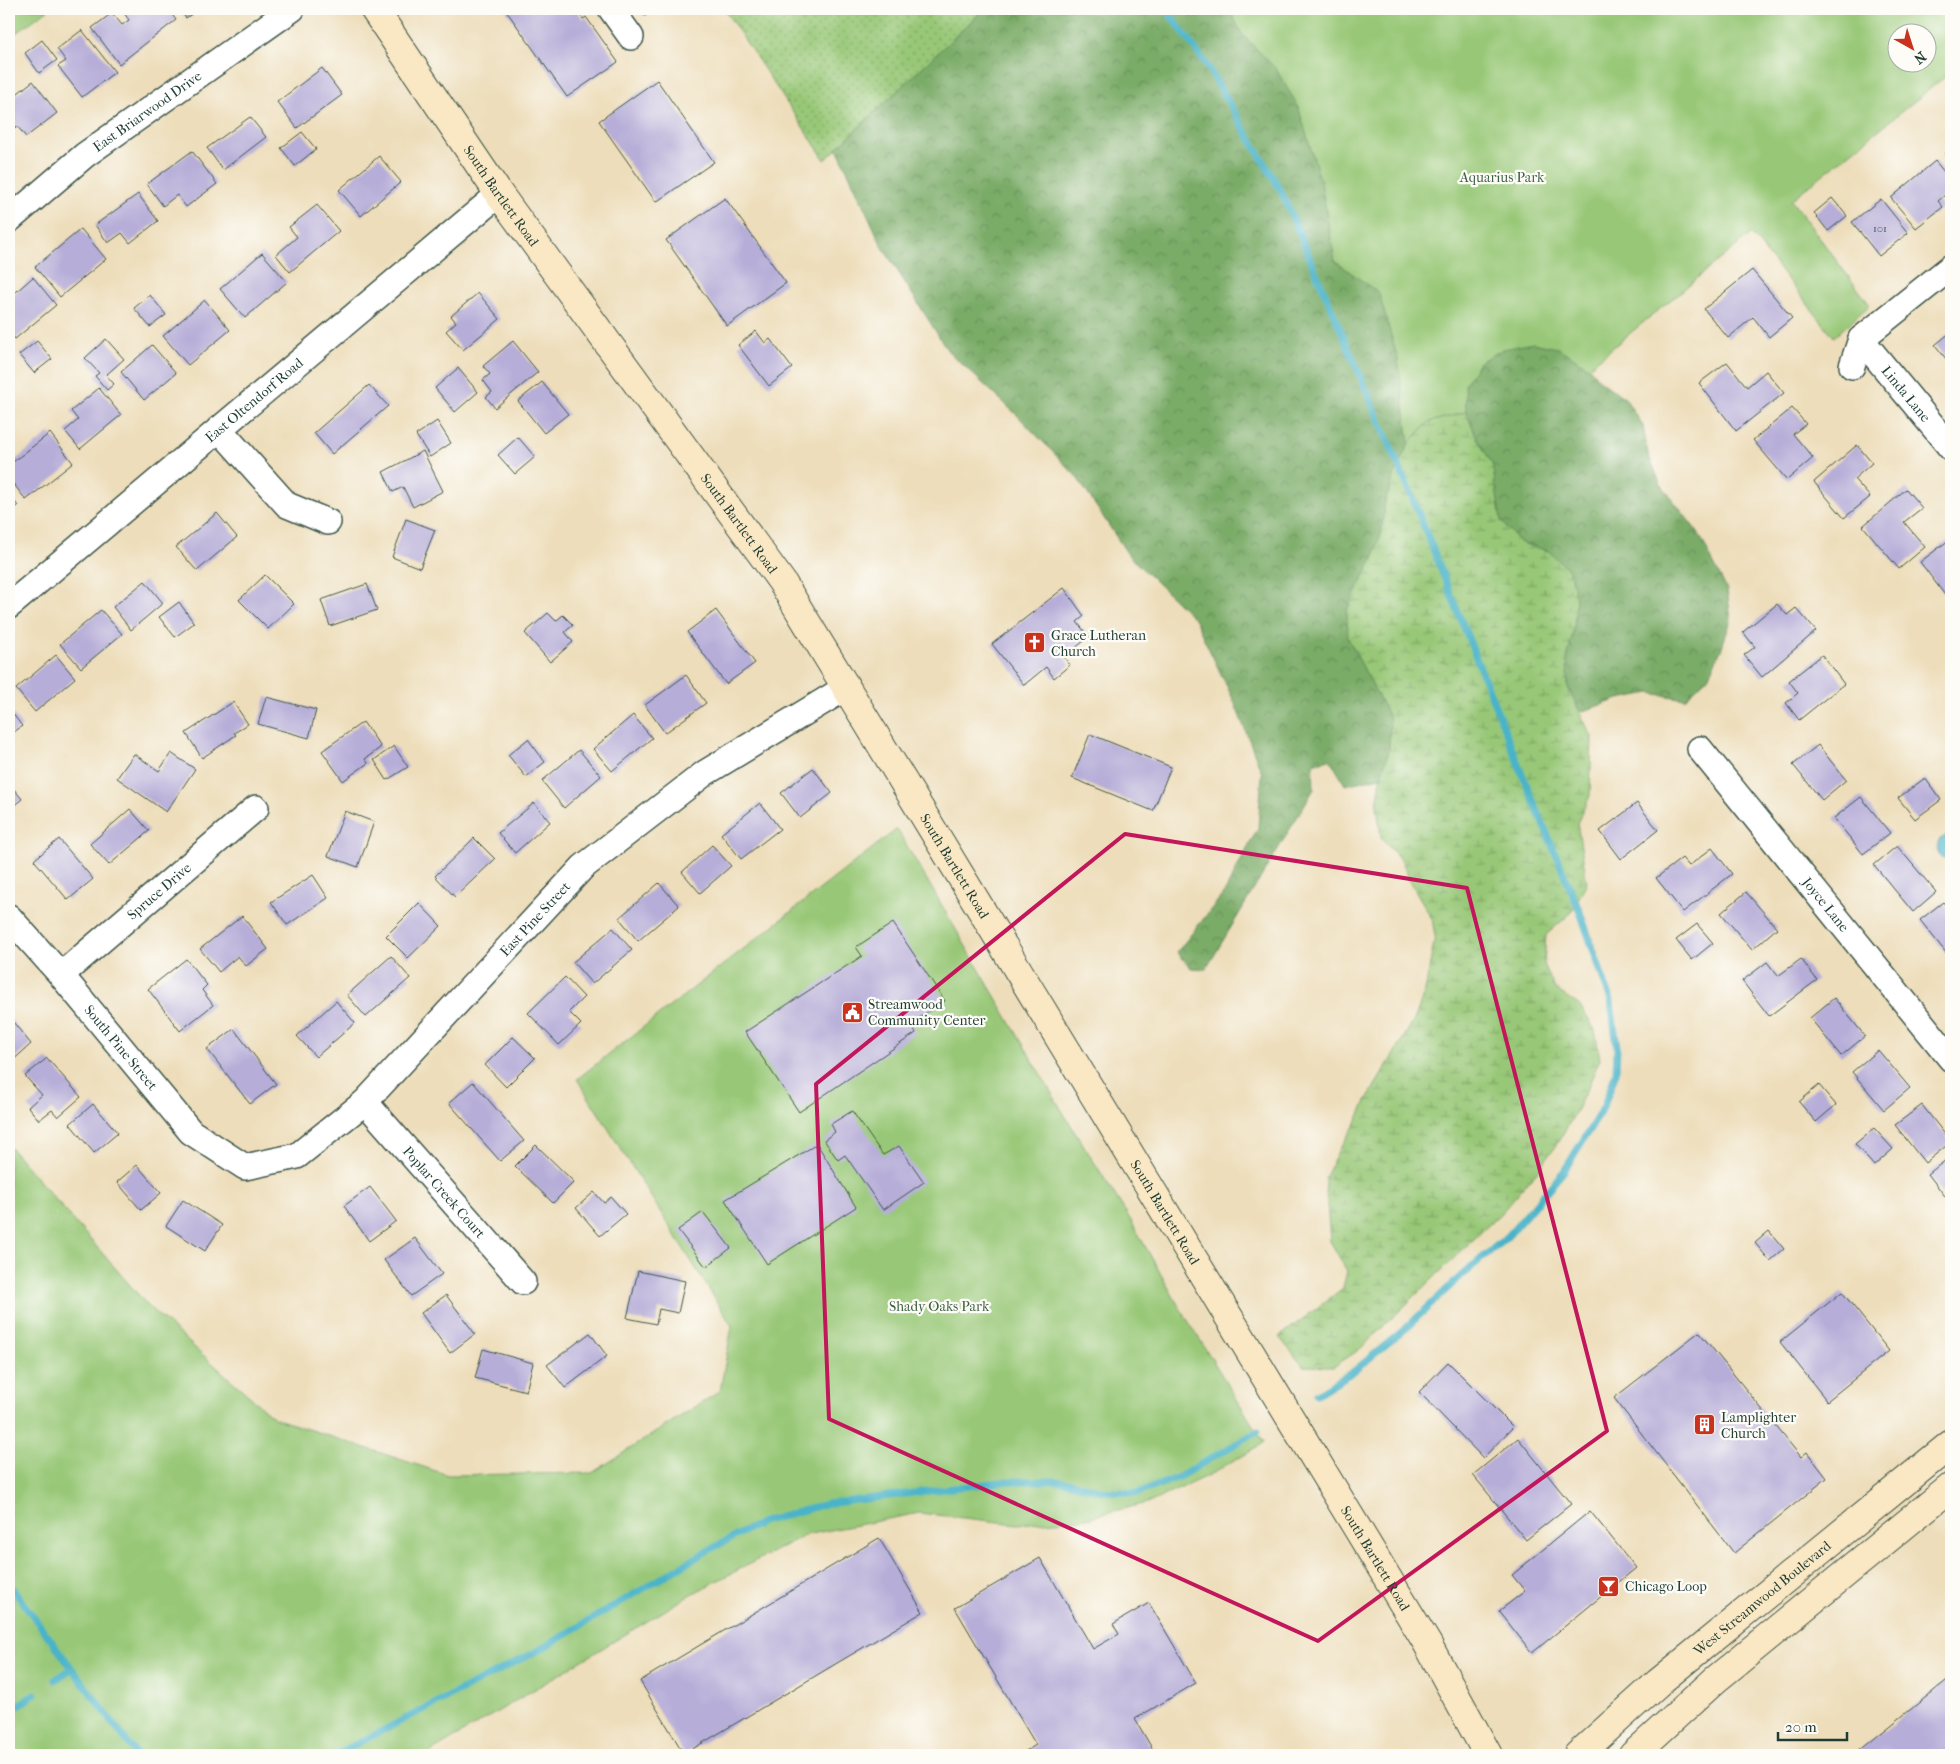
<svg xmlns="http://www.w3.org/2000/svg" width="1960" height="1764" font-family="'IM FELL French Canon',serif">
	<style>
		.grass { fill: url(#grass-dots); stroke: #5c8256 }
		.forest { fill: url(#forest-crowns); stroke: #4c744e }
		.wetland { fill: url(#wetland-marsh); stroke: #5c8256 }
		.park { fill: #98c877; stroke: #5c8256; fill-rule: evenodd }
		.water { fill: #4ab3c8; stroke: #34787e }
		.lines { fill: none; stroke-linecap: round; stroke-linejoin: round }
		.stream { stroke: #4ab3c8; stroke-width: 7 }
		.building { fill: #b6add8 }
		.street-casing { stroke: #3e5548; stroke-width: 28 }
		.secondary-casing { stroke: #3e5548; stroke-width: 30 }
		.street { stroke: #fff; stroke-width: 25 }
		.secondary { stroke: #fae7c3; stroke-width: 28 }
		.marked { fill: none; stroke: #c2185b; stroke-width: 4; stroke-linejoin: round }
		.labels { text-anchor: middle; stroke-width: 4.5; stroke-linejoin: round; paint-order: stroke }
		.number-label { font-size: 11px; fill: #45595d }
		.street-label { font-size: 14px; fill: #1f3d34; stroke: #fdfcf7 }
		.park-label { font-size: 14px; fill: #3d6045; stroke: #fdfcf7 }
		.poi-label { font-size: 14px; fill: #1f3d34; stroke: #fdfcf7; text-anchor: start }
	</style>
	<defs>
		<pattern id="grass-dots" width="8" height="8" patternUnits="userSpaceOnUse" patternTransform="scale(1.25)"><rect width="8" height="8" fill="#98c877"/><path d="M2 2h.1M6 6h.1" fill="none" stroke="#7ba462" stroke-width="1.8" stroke-linecap="round"/></pattern>
		<pattern id="forest-crowns" width="20" height="18" patternUnits="userSpaceOnUse" patternTransform="scale(1.25)"><rect width="20" height="18" fill="#7aac68"/><path d="M2 6a3 3 0 1 1 6 0M12 15a3 3 0 1 1 6 0" fill="none" stroke="#638d56"/></pattern>
		<pattern id="wetland-marsh" width="20" height="14" patternUnits="userSpaceOnUse" patternTransform="scale(1.25)"><rect width="20" height="14" fill="#98c877"/><path d="M1 5h8M5 5V1M11 12h8M15 12V8" fill="none" stroke="#7ba462"/></pattern>
	</defs>
	<rect width="100%" height="100%" fill="#fdfcf7"/>
	<filter id="ink" filterUnits="userSpaceOnUse"><feTurbulence type="fractalNoise" baseFrequency=".02" numOctaves="2"/><feDisplacementMap in="SourceGraphic" scale="10" xChannelSelector="R" yChannelSelector="G"/><feConvolveMatrix kernelMatrix="1 2 1 2 8 2 1 2 1" color-interpolation-filters="sRGB"/></filter>
	<filter id="wash" filterUnits="userSpaceOnUse"><feTurbulence type="fractalNoise" baseFrequency=".0096" numOctaves="4" result="noise"/><feDisplacementMap in="SourceGraphic" scale="20" xChannelSelector="R" yChannelSelector="G"/><feGaussianBlur stdDeviation="1.12" result="paint"/><feColorMatrix in="noise" values="0 0 0 0 0 0 0 0 0 0 0 0 0 0 0 0 0 1.4 0 .05"/><feComposite in="paint" operator="in"/></filter>
	<g filter="url(#wash)">
		<rect width="100%" height="100%" fill="#edddba"/>
		<!-- grass -->
		<path class="grass" d="M724 9H984L825 160Z"/>
		<!-- forest -->
		<g class="forest">
			<path d="M984 9H1229L1242 34 1276 69 1298 106 1321 182 1335 261 1379 293 1398 359 1409 443 1395 473 1385 502 1382 529 1373 559 1347 610 1348 638 1390 719 1389 750 1381 777 1345 785 1330 759 1313 763 1314 789 1206 969 1191 968 1177 952 1224 893 1258 828 1262 773 1233 699 1194 618 1129 556 1076 476 1017 415 948 351 882 246 837 148Z"/>
			<path d="M1533 343 1559 348 1583 360 1600 381 1625 398 1643 426 1648 454 1660 483 1699 534 1727 590 1731 620 1721 650 1708 677 1685 699 1650 693 1619 699 1580 712 1568 688 1567 659 1574 627 1576 599 1548 551 1521 543 1501 521 1492 464 1477 438 1466 412 1465 385 1479 362 1503 349Z"/>
		</g>
		<!-- wetland -->
		<path class="wetland" d="M1466 412 1477 438 1492 464 1501 521 1521 543 1548 551 1569 570 1576 599 1574 627 1567 659 1568 688 1592 737 1590 796 1577 823 1587 882 1571 913 1546 935 1544 964 1555 989 1580 1006 1595 1030 1600 1059 1587 1089 1573 1117 1558 1142 1540 1168 1501 1213 1359 1350 1333 1367 1303 1366 1279 1337 1343 1288 1347 1271 1330 1241 1325 1179 1338 1151 1356 1123 1367 1099 1414 1020 1425 991 1435 936 1432 919 1410 881 1402 861 1381 838 1377 806 1381 777 1389 750 1390 719 1348 638 1347 610 1373 559 1382 529 1385 502 1395 473 1409 443 1429 422Z"/>
		<!-- park -->
		<g class="park">
			<path d="M9 9H49L9 38Z"/>
			<path d="M1229 9H1951V72L1791 200 1870 305 1834 337 1751 234 1589 367 1558 348 1533 343 1503 349 1479 362 1465 384 1466 412 1429 422 1409 443 1398 359 1379 293 1335 261 1321 182 1298 106 1276 69 1242 34ZM1928 32V62H1898V32Z"/>
			<path d="M897 829 1064 1114 1130 1219 1177 1303 1264 1443 1209 1475 1151 1502 1082 1519 1017 1524 919 1513 805 1535 692 1594 426 1755H9V1146L149 1307 274 1418 448 1475 592 1473 720 1391 732 1326 577 1079Z"/>
		</g>
		<!-- water -->
		<path class="water" d="M1951 834V861C1938 859 1934 850 1940 839Z"/>
		<g class="lines">
			<!-- stream -->
			<g class="stream">
				<path d="M1166 9 1206 64 1282 193 1413 499 1523 776 1580 912 1611 1001 1617 1047 1616 1072 1604 1106 1564 1171 1508 1236 1461 1276 1405 1329 1354 1371 1317 1394"/>
				<path d="M9 1584 137 1755"/>
				<path d="M55 1680 71 1669"/>
				<path d="M9 1712 35 1694"/>
				<path d="M335 1755 539 1650 709 1550 762 1522 826 1504 1008 1481H1063L1103 1491 1138 1493 1179 1477 1258 1431"/>
			</g>
		</g>
		<g id="blocks">
			<!-- building -->
			<g class="building">
				<path d="M121 9H168L176 20 119 64 92 28 112 13 122 25 129 20Z"/>
				<path d="M179 9H199L186 18Z"/>
				<path d="M505 9H576L583 19 586 17 618 62 567 97Z"/>
				<path d="M639 9H654L645 16Z"/>
				<path d="M82 30 115 72 82 97 58 66 66 61 57 49Z"/>
				<path d="M42 40 57 60 39 73 25 53Z"/>
				<path d="M322 68 342 95 297 128 277 102Z"/>
				<path d="M657 80 714 162 656 202 599 121Z"/>
				<path d="M33 81 57 113 26 137 17 126 9 133V100Z"/>
				<path d="M250 117 266 137 223 170 207 148Z"/>
				<path d="M302 132 316 149 295 166 281 148Z"/>
				<path d="M1951 149V163L1945 154Z"/>
				<path d="M192 151 217 184 186 207 177 195 163 206 147 184Z"/>
				<path d="M379 156 401 182 361 216 339 190Z"/>
				<path d="M1935 161 1951 180V190L1938 201 1943 207 1916 228 1891 198Z"/>
				<path d="M138 194 158 221 130 243 122 233 108 243 95 225Z"/>
				<path d="M725 198 786 283 727 326 666 240Z"/>
				<path d="M1832 198 1847 216 1828 231 1814 213Z"/>
				<path d="M1881 199 1908 233 1879 256 1852 222Z"/>
				<path d="M317 205 339 231 290 272 276 255 297 237 289 227Z"/>
				<path d="M81 229 106 259 60 297 35 267Z"/>
				<path d="M262 253 287 282 245 318 220 289Z"/>
				<path d="M1752 270 1792 318 1769 337 1753 317 1728 338 1704 309Z"/>
				<path d="M33 277 56 305 15 339 9 331V298Z"/>
				<path d="M478 293 500 319 463 350 446 331 456 322 451 316Z"/>
				<path d="M150 295 166 315 150 327 134 308Z"/>
				<path d="M205 300 230 330 188 365 163 336Z"/>
				<path d="M756 331 765 343 770 339 792 368 769 386 738 345Z"/>
				<path d="M1951 332V365L1935 345Z"/>
				<path d="M106 339 124 359 106 375 114 384 107 390 95 376 99 373 85 358Z"/>
				<path d="M37 341 52 359 34 373 19 355Z"/>
				<path d="M513 341 538 372 495 408 486 397 492 392 483 380 490 374 483 366Z"/>
				<path d="M152 345 176 373 144 400 121 372Z"/>
				<path d="M1727 362 1747 387 1766 371 1784 393 1736 431 1699 383Z"/>
				<path d="M458 368 478 392 455 412 435 388Z"/>
				<path d="M542 382 568 414 544 433 518 401Z"/>
				<path d="M369 385 388 406 332 454 314 433Z"/>
				<path d="M99 388 121 415 80 449 65 431 78 420 71 411Z"/>
				<path d="M1792 408 1806 424 1793 434 1813 458 1787 480 1753 440Z"/>
				<path d="M437 421 451 443 430 457 416 435Z"/>
				<path d="M50 433 73 463 26 500 9 478V465Z"/>
				<path d="M518 437 535 457 515 474 498 455Z"/>
				<path d="M1857 445 1872 463 1854 479 1870 497 1844 518 1814 482Z"/>
				<path d="M423 451 443 491 413 507 403 487 393 492 383 472Z"/>
				<path d="M1906 489 1922 508 1904 522 1925 547 1899 569 1863 526Z"/>
				<path d="M9 495 18 506 9 513Z"/>
				<path d="M217 513 237 537 197 571 176 547Z"/>
				<path d="M406 519 435 530 420 568 392 557Z"/>
				<path d="M1949 540 1951 544V603L1920 562Z"/>
				<path d="M265 575 294 604 268 629 239 600Z"/>
				<path d="M145 581 163 603 131 630 113 607Z"/>
				<path d="M367 584 377 610 330 626 321 600Z"/>
				<path d="M1064 588 1084 616 1077 622 1089 637 1064 657 1070 665 1054 678 1046 667 1024 685 992 644Z"/>
				<path d="M179 602 194 623 175 637 159 617Z"/>
				<path d="M1777 604 1787 615 1796 608 1816 631 1762 677 1744 655 1755 647 1743 632Z"/>
				<path d="M101 610 122 634 81 668 60 644Z"/>
				<path d="M716 610 755 663 726 684 687 632Z"/>
				<path d="M548 613 556 621 563 615 573 625 565 632 573 642 550 662 525 633Z"/>
				<path d="M56 655 75 678 35 712 16 689Z"/>
				<path d="M1822 655 1844 684 1799 720 1786 703 1798 693 1789 681Z"/>
				<path d="M686 675 706 703 665 733 645 705Z"/>
				<path d="M266 697 316 710 309 738 258 724Z"/>
				<path d="M233 702 248 724 234 733 236 735 202 758 186 733Z"/>
				<path d="M9 709 22 726 9 736Z"/>
				<path d="M633 715 652 738 612 771 593 749Z"/>
				<path d="M363 722 381 747 365 759 368 763 343 781 322 751Z"/>
				<path d="M1090 734 1171 767 1153 811 1072 778Z"/>
				<path d="M528 739 545 762 526 777 508 755Z"/>
				<path d="M1818 745 1846 780 1822 800 1793 765Z"/>
				<path d="M394 746 408 767 387 780 374 760Z"/>
				<path d="M579 750 601 776 564 808 542 781Z"/>
				<path d="M171 753 195 769 166 812 117 778 134 754 159 771Z"/>
				<path d="M813 768 832 793 800 818 781 793Z"/>
				<path d="M1925 778 1941 800 1915 819 1898 798Z"/>
				<path d="M9 783 22 799 9 810Z"/>
				<path d="M1861 797 1890 833 1863 854 1834 818Z"/>
				<path d="M534 803 550 822 515 853 498 833Z"/>
				<path d="M760 803 780 829 741 859 721 834Z"/>
				<path d="M1637 803 1658 830 1621 859 1600 831Z"/>
				<path d="M130 809 149 831 109 865 90 844Z"/>
				<path d="M345 811 374 822 358 867 328 856Z"/>
				<path d="M474 838 495 859 455 897 435 876Z"/>
				<path d="M59 839 93 879 68 900 34 860Z"/>
				<path d="M712 845 731 866 700 893 682 872Z"/>
				<path d="M1897 846 1936 892 1913 912 1874 865Z"/>
				<path d="M1712 848 1732 874 1683 912 1656 878 1682 858 1689 866Z"/>
				<path d="M313 875 328 898 287 925 271 902Z"/>
				<path d="M659 883 679 906 638 941 619 918Z"/>
				<path d="M1746 892 1777 928 1752 950 1721 913Z"/>
				<path d="M1943 902 1951 912V959L1920 920Z"/>
				<path d="M419 903 441 926 408 958 386 936Z"/>
				<path d="M242 916 268 949 246 966 238 956 219 972 200 949Z"/>
				<path d="M893 923 945 1001 911 1023 916 1033 799 1112 745 1032 862 956 856 947Z"/>
				<path d="M1697 924 1713 943 1692 960 1676 940Z"/>
				<path d="M613 928 632 950 592 984 573 962Z"/>
				<path d="M391 956 410 978 366 1017 347 995Z"/>
				<path d="M186 959 207 985 202 990 213 1005 180 1031 148 989Z"/>
				<path d="M1801 959 1817 980 1769 1016 1742 981 1767 962 1778 976Z"/>
				<path d="M565 977 584 997 569 1012 581 1024 559 1045 528 1013Z"/>
				<path d="M1834 998 1865 1036 1841 1056 1810 1018Z"/>
				<path d="M336 1001 355 1023 316 1057 297 1036Z"/>
				<path d="M9 1017 31 1044 10 1063 9 1062Z"/>
				<path d="M234 1029 276 1084 250 1104 207 1049Z"/>
				<path d="M513 1037 535 1058 506 1087 485 1065Z"/>
				<path d="M1878 1050 1910 1088 1884 1110 1852 1072Z"/>
				<path d="M47 1058 81 1097 58 1117 52 1110 39 1120 28 1107 42 1095 25 1076Z"/>
				<path d="M473 1082 524 1141 500 1161 449 1103Z"/>
				<path d="M1819 1085 1836 1105 1816 1122 1799 1102Z"/>
				<path d="M93 1104 118 1133 94 1153 70 1124Z"/>
				<path d="M1922 1105 1951 1142 1925 1163 1895 1125Z"/>
				<path d="M852 1111 883 1155 899 1146 924 1182 883 1210 845 1155 838 1160 824 1140 835 1132 831 1124Z"/>
				<path d="M1874 1128 1893 1149 1874 1166 1855 1144Z"/>
				<path d="M817 1144 856 1207 767 1264 725 1200Z"/>
				<path d="M536 1145 574 1182 553 1203 515 1166Z"/>
				<path d="M1951 1156V1204L1928 1174Z"/>
				<path d="M137 1165 161 1193 141 1210 117 1182Z"/>
				<path d="M370 1187 396 1221 369 1241 344 1206Z"/>
				<path d="M594 1192 604 1203 611 1197 626 1214 600 1236 576 1208Z"/>
				<path d="M183 1200 222 1225 205 1251 166 1226Z"/>
				<path d="M703 1212 731 1248 706 1267 678 1230Z"/>
				<path d="M1769 1231 1784 1249 1770 1261 1755 1243Z"/>
				<path d="M415 1238 442 1274 411 1296 384 1260Z"/>
				<path d="M638 1271 685 1281 678 1313 659 1309 656 1324 627 1318Z"/>
				<path d="M1842 1292 1889 1351 1827 1401 1780 1342Z"/>
				<path d="M446 1295 475 1334 450 1353 421 1313Z"/>
				<path d="M1699 1332 1801 1457 1807 1452 1827 1478 1734 1553 1614 1398Z"/>
				<path d="M590 1333 607 1356 565 1388 547 1365Z"/>
				<path d="M483 1349 533 1363 526 1391 475 1378Z"/>
				<path d="M1448 1362 1513 1427 1483 1458 1419 1392Z"/>
				<path d="M1518 1438 1571 1504 1526 1540 1473 1475Z"/>
				<path d="M1590 1511 1636 1568 1532 1653 1499 1611 1525 1591 1512 1575Z"/>
				<path d="M879 1538 923 1612 684 1754 640 1681Z"/>
				<path d="M1040 1558 1093 1649 1119 1634 1113 1624 1149 1603 1196 1683 1135 1719 1153 1750 1145 1755H1019L1036 1745 955 1608Z"/>
				<path d="M1951 1677V1755H1854Z"/>
			</g>
		</g>
	</g>
	<g filter="url(#ink)">
		<use href="#blocks" fill-opacity="0" stroke="#3e5548" stroke-width="1"/>
		<g class="lines">
			<defs>
				<g id="street">
					<path d="M611 9 631 37"/>
					<path id="s1" d="M9 220 85 155 292 9"/>
					<path id="s2" d="M1861 339 1951 448"/>
					<path d="M1852 366 1861 339 1951 267"/>
					<path d="M219 429 287 505 328 522"/>
					<path id="s3" d="M9 606 499 194"/>
					<path id="s4" d="M1700 749 1951 1059"/>
					<path id="s5" d="M9 917 61 975 191 1132 245 1167 297 1156 365 1102 583 867 705 773 847 687"/>
					<path id="s6" d="M61 975 256 808"/>
					<path id="s7" d="M365 1102 523 1282"/>
				</g>
				<g id="secondary">
					<path id="s8" d="M374 9 499 194 782 582 1427 1643 1488 1755"/>
					<path id="s9" d="M1578 1755 1659 1682 1951 1444"/>
					<path d="M1633 1755 1715 1680 1951 1487"/>
				</g>
			</defs>
			<!-- street casing -->
			<use href="#street" class="street-casing"/>
			<!-- secondary casing -->
			<use href="#secondary" class="secondary-casing"/>
			<!-- street -->
			<use href="#street" class="street"/>
			<!-- secondary -->
			<use href="#secondary" class="secondary"/>
		</g>
	</g>
	<!-- marked area -->
	<path class="marked" d="M1125 834 1467 888 1607 1431 1318 1641 829 1419 816 1084Z"/>
	<!-- icons -->
	<defs>
		<symbol id="church-square" viewBox="-11 -11 22 22"><rect x="-9" y="-9" width="18" height="18" rx="4" fill="#c8321e" stroke="#fdfcf7"/><path d="M-1.2-6h2.4v3.5h3.3v2.4h-3.3V6h-2.4V-.1h-3.3v-2.4h3.3Z" fill="#fff"/></symbol>
		<symbol id="civic-square" viewBox="-11 -11 22 22"><rect x="-9" y="-9" width="18" height="18" rx="4" fill="#c8321e" stroke="#fdfcf7"/><path d="M-.6-6.5H3V-4.5H.6V-3L4-1V1h2V6H-6V1h2V-1L-.6-3ZM-1.2 2.5V6h2.4V2.5Z" fill="#fff"/></symbol>
		<symbol id="building-square" viewBox="-11 -11 22 22"><rect x="-9" y="-9" width="18" height="18" rx="4" fill="#c8321e" stroke="#fdfcf7"/><path d="M-4-6H4V6H1V3H-1V6H-4ZM-2.5-4.3h1.7v1.8h-1.7ZM.8-4.3h1.7v1.8H.8ZM-2.5-1h1.7V.8h-1.7ZM.8-1h1.7V.8H.8Z" fill="#fff"/></symbol>
		<symbol id="bar-square" viewBox="-11 -11 22 22"><rect x="-9" y="-9" width="18" height="18" rx="4" fill="#c8321e" stroke="#fdfcf7"/><path d="M-6-5H6L.8 .8V4.5H3.5V6h-7V4.5H-.8V.8Z" fill="#fff"/></symbol>
	</defs>
	<g fill-rule="evenodd">
		<use href="#church-square" x="1022" y="630" width="25" height="25"/>
		<use href="#civic-square" x="840" y="1000" width="25" height="25"/>
		<use href="#building-square" x="1692" y="1412" width="25" height="25"/>
		<use href="#bar-square" x="1596" y="1574" width="25" height="25"/>
	</g>
	<g class="labels">
		<!-- number labels -->
		<g class="number-label">
			<text x="1880" y="232">101</text>
		</g>
		<!-- street labels -->
		<g class="street-label">
			<text dy="5" stroke="none"><textPath href="#s1" startOffset="176">East Briarwood Drive</textPath></text>
			<text dy="5" stroke="none"><textPath href="#s8" startOffset="226">South Bartlett Road</textPath></text>
			<text dy="5" stroke="none"><textPath href="#s2" startOffset="71">Linda Lane</textPath></text>
			<text dy="5" stroke="none"><textPath href="#s3" startOffset="320">East Oltendorf Road</textPath></text>
			<text dy="5" stroke="none"><textPath href="#s8" startOffset="631">South Bartlett Road</textPath></text>
			<text dy="5" stroke="none"><textPath href="#s8" startOffset="1036">South Bartlett Road</textPath></text>
			<text dy="5" stroke="none"><textPath href="#s6" startOffset="129">Spruce Drive</textPath></text>
			<text dy="5" stroke="none"><textPath href="#s4" startOffset="200">Joyce Lane</textPath></text>
			<text dy="5" stroke="none"><textPath href="#s5" startOffset="736">East Pine Street</textPath></text>
			<text dy="5" stroke="none"><textPath href="#s5" startOffset="172">South Pine Street</textPath></text>
			<text dy="5" stroke="none"><textPath href="#s7" startOffset="120">Poplar Creek Court</textPath></text>
			<text dy="5" stroke="none"><textPath href="#s8" startOffset="1441">South Bartlett Road</textPath></text>
			<text dy="5" stroke="none"><textPath href="#s8" startOffset="1846">South Bartlett Road</textPath></text>
			<text dy="5" stroke="none"><textPath href="#s9" startOffset="242">West Streamwood Boulevard</textPath></text>
		</g>
		<!-- park labels -->
		<g class="park-label">
			<text x="1502" y="182">Aquarius Park</text>
			<text x="939" y="1311">Shady Oaks Park</text>
		</g>
		<!-- poi labels -->
		<g class="poi-label">
			<text x="1051" y="640">Grace Lutheran<tspan x="1051" dy="16">Church</tspan></text>
			<text x="868" y="1009">Streamwood<tspan x="868" dy="16">Community Center</tspan></text>
			<text x="1721" y="1422">Lamplighter<tspan x="1721" dy="16">Church</tspan></text>
			<text x="1625" y="1591">Chicago Loop</text>
		</g>
	</g>
	<!-- margin -->
	<rect width="1960" height="1764" fill="none" stroke="#fdfcf7" stroke-width="30"/>
	<!-- north arrow -->
	<g transform="translate(1912 48) rotate(141)"><circle r="24" fill="#fdfcf7" stroke="#a4b0a9"/>
	<path d="M0-4L9 19L0 12L-9 19Z" fill="#c8321e"/>
	<text y="-8" font-size="14" font-weight="bold" text-anchor="middle" fill="#1f3d34">N</text>
	</g>
	<!-- scale -->
	<path d="M1778 1732v8h69v-8" fill="none" stroke="#1f3d34" stroke-width="2.5"/>
	<text x="1785" y="1732" font-size="15" fill="#1f3d34" stroke="#fdfcf7" stroke-width="4" paint-order="stroke">20 m</text>
</svg>
